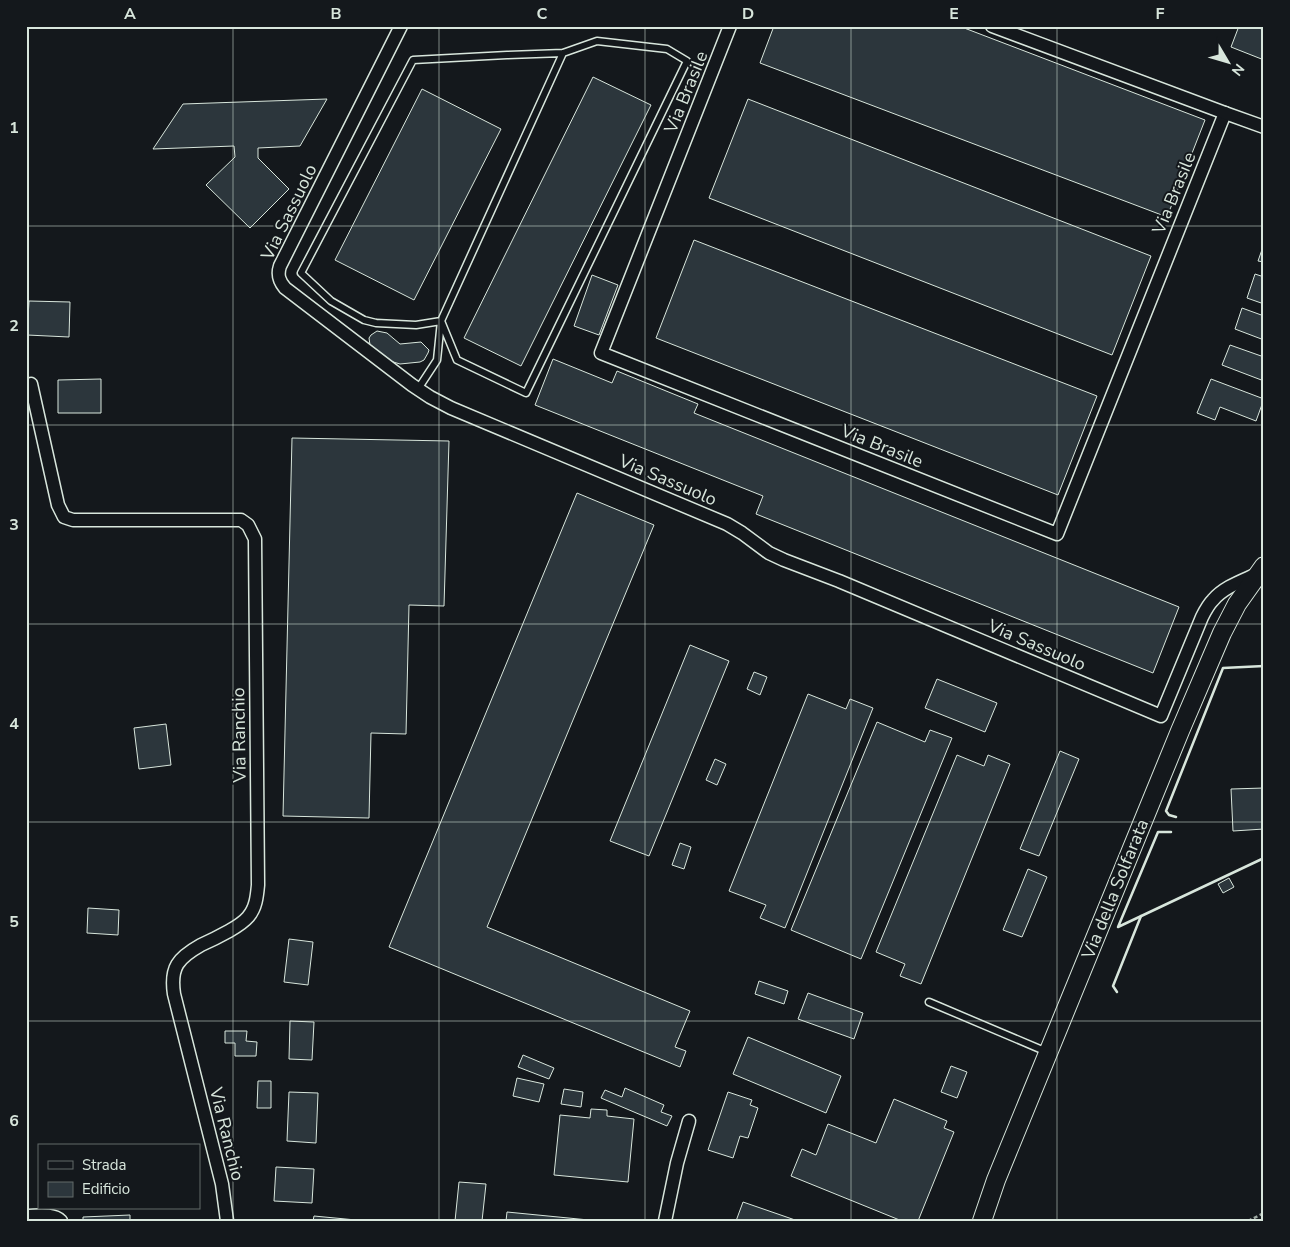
<svg xmlns="http://www.w3.org/2000/svg" width="1290" height="1247" font-family="'Nunito Sans',sans-serif">
	<style>
		.building { fill: #2c363c; stroke: #d8e6dc }
		.lines { fill: none; stroke-linecap: round; stroke-linejoin: round }
		.service-casing { stroke: #d8e6dc; stroke-width: 9 }
		.minor-casing { stroke: #d8e6dc; stroke-width: 15 }
		.secondary-casing { stroke: #d8e6dc; stroke-width: 20 }
		.path { stroke: #9da8a2; stroke-width: 2.5; stroke-dasharray: 4 2.5; stroke-linecap: butt }
		.service { stroke: #14181c; stroke-width: 6 }
		.minor { stroke: #14181c; stroke-width: 12 }
		.secondary { stroke: #14181c; stroke-width: 18 }
		.wall { stroke: #d8e6dc; stroke-width: 2.5 }
		.grid { fill: none; stroke: #d8e6dc; stroke-width: 1; stroke-opacity: 0.55 }
		.labels { text-anchor: middle; stroke-width: 4; stroke-linejoin: round; paint-order: stroke }
		.street-label { font-size: 18px; fill: #d8e6dc; stroke: #14181c }
		.neatline { fill: none; stroke: #d8e6dc; stroke-width: 2 }
		.grid-label { font-size: 16px; text-anchor: middle; font-weight: bold; fill: #d8e6dc }
	</style>
	<rect width="100%" height="100%" fill="#14181c"/>
	<!-- building -->
	<g class="building">
		<path d="M774 26H959L1205 120 1167 217 760 63Z"/>
		<path d="M1239 26H1254L1264 30V60L1231 47Z"/>
		<path d="M593 77 651 105 521 366 464 338Z"/>
		<path d="M422 89 501 129 414 300 335 260Z"/>
		<path d="M327 99 300 146 258 148V158L289 189 250 228 206 185 235 157 234 146 153 149 183 104Z"/>
		<path d="M748 99 1151 256 1112 355 709 198Z"/>
		<path d="M694 240 1097 396 1058 495 656 338Z"/>
		<path d="M1264 244V262L1258 261Z"/>
		<path d="M1255 274 1264 277V304L1247 298Z"/>
		<path d="M592 275 618 285 599 335 574 326Z"/>
		<path d="M29 301 70 302 69 337 27 335Z"/>
		<path d="M1242 308 1264 316V340L1235 329Z"/>
		<path d="M377 331 387 333 400 344 421 342 429 350 428 353 424 360 420 362 400 364 390 361 373 348 370 345 369 338 371 335Z"/>
		<path d="M1230 345 1264 357V381L1222 365Z"/>
		<path d="M553 359 612 383 617 371 698 404 694 413 1179 607 1153 673 756 514 763 496 535 405Z"/>
		<path d="M101 379V413H58V380Z"/>
		<path d="M1211 379 1264 399 1256 421 1220 407 1215 420 1197 413Z"/>
		<path d="M292 438 449 441 444 606 409 605 406 734 371 733 369 818 283 816Z"/>
		<path d="M577 493 654 525 487 927 690 1011 675 1047 686 1051 680 1067 389 947Z"/>
		<path d="M690 645 729 661 649 856 610 841Z"/>
		<path d="M754 672 767 677 760 695 747 689Z"/>
		<path d="M937 679 997 703 985 732 925 708Z"/>
		<path d="M808 694 846 709 850 699 873 708 785 928 760 918 766 905 729 891Z"/>
		<path d="M877 722 925 742 930 730 952 738 861 959 791 930Z"/>
		<path d="M166 724 171 765 139 769 134 728Z"/>
		<path d="M1060 751 1079 759 1039 856 1020 849Z"/>
		<path d="M957 755 984 766 988 755 1010 764 921 984 900 976 905 964 876 952Z"/>
		<path d="M715 759 726 764 717 785 706 780Z"/>
		<path d="M1264 788V829L1233 831 1231 789Z"/>
		<path d="M680 843 691 847 684 869 672 865Z"/>
		<path d="M1028 869 1047 877 1022 937 1003 930Z"/>
		<path d="M1229 878 1234 887 1223 893 1218 884Z"/>
		<path d="M88 908 119 910 118 935 87 933Z"/>
		<path d="M289 939 313 942 308 985 284 982Z"/>
		<path d="M759 981 788 991 784 1004 755 994Z"/>
		<path d="M808 993 863 1013 854 1039 798 1019Z"/>
		<path d="M290 1021 314 1022 312 1060 289 1059Z"/>
		<path d="M225 1031H247L246 1041 257 1042 256 1056H235V1043H225Z"/>
		<path d="M748 1037 841 1076 826 1113 733 1074Z"/>
		<path d="M523 1055 554 1068 549 1079 518 1067Z"/>
		<path d="M951 1066 967 1072 957 1098 941 1092Z"/>
		<path d="M517 1078 544 1084 539 1102 513 1096Z"/>
		<path d="M258 1081H271V1108H257Z"/>
		<path d="M625 1088 664 1105 661 1112 672 1116 667 1126 601 1098 605 1090 622 1097Z"/>
		<path d="M564 1089 583 1092 581 1107 561 1104Z"/>
		<path d="M289 1092 318 1093 316 1143 287 1141Z"/>
		<path d="M728 1092 752 1100 750 1105 758 1108 748 1138 740 1136 733 1158 708 1150Z"/>
		<path d="M894 1099 947 1121 944 1128 954 1132 918 1221H902L791 1176 802 1149 816 1155 828 1124 876 1143Z"/>
		<path d="M591 1109 607 1110V1116L634 1119 628 1182 554 1175 560 1115 590 1118Z"/>
		<path d="M276 1167 314 1169 312 1203 274 1201Z"/>
		<path d="M459 1182 486 1184 482 1221H455Z"/>
		<path d="M743 1202 798 1221H736Z"/>
		<path d="M507 1212 599 1221H506Z"/>
		<path d="M130 1215V1221H83V1217Z"/>
		<path d="M314 1216 356 1220 313 1221Z"/>
	</g>
	<g class="lines">
		<defs>
			<g id="service">
				<path d="M418 389 437 360 441 321 457 360 526 393 687 61 667 49 597 41 563 53 507 55 413 60 301 273 331 301 364 320 376 323 416 325 441 321 563 53"/>
				<path d="M929 1002 1047 1052"/>
			</g>
			<g id="minor">
				<path d="M401 26 280 266C277 275 279 281 285 288L412 385 430 397 451 408 727 524 742 533 769 553 784 560 839 581 1161 716 1202 617C1205 611 1208 605 1213 600 1224 587 1242 581 1257 574"/>
				<path d="M730 26 601 353 1057 534 1225 113"/>
				<path d="M992 26 1225 113 1264 127"/>
				<path d="M31 384 58 505 64 517 73 520H241L248 525 255 539 258 885C257 896 256 908 248 917 243 923 236 927 229 931 220 936 210 941 201 945 178 958 170 967 174 994L222 1184 227 1221"/>
				<path d="M26 1216C37 1216 53 1213 61 1221"/>
				<path d="M665 1221 677 1163 689 1121"/>
			</g>
			<path id="secondary" d="M982 1221 996 1180 1180 731 1222 633 1237 604 1264 566"/>
		</defs>
		<!-- service casing -->
		<use href="#service" class="service-casing"/>
		<!-- minor casing -->
		<use href="#minor" class="minor-casing"/>
		<!-- secondary casing -->
		<use href="#secondary" class="secondary-casing"/>
		<!-- path -->
		<path class="path" d="M1248 1221 1264 1213"/>
		<!-- service -->
		<use href="#service" class="service"/>
		<!-- minor -->
		<use href="#minor" class="minor"/>
		<!-- secondary -->
		<use href="#secondary" class="secondary"/>
		<!-- wall -->
		<g class="wall">
			<path d="M1176 817 1169 815 1166 811 1223 668 1264 666"/>
			<path d="M1171 832H1158L1118 927 1264 858"/>
			<path d="M1117 992 1113 986 1141 916"/>
		</g>
	</g>
	<!-- grid -->
	<path class="grid" d="M233 26V1221M439 26V1221M645 26V1221M851 26V1221M1057 26V1221M26 226H1264M26 425H1264M26 624H1264M26 822H1264M26 1021H1264"/>
	<g class="labels">
		<!-- street labels -->
		<g class="street-label">
			<text transform="translate(686 92) rotate(-68)" y="6">Via Brasile</text>
			<text transform="translate(1174 193) rotate(-68)" y="6">Via Brasile</text>
			<text transform="translate(289 212) rotate(-64)" y="6">Via Sassuolo</text>
			<text transform="translate(882 446) rotate(22)" y="6">Via Brasile</text>
			<text transform="translate(668 480) rotate(23)" y="6">Via Sassuolo</text>
			<text transform="translate(1037 645) rotate(23)" y="6">Via Sassuolo</text>
			<text transform="translate(239 735) rotate(-91)" y="6">Via Ranchio</text>
			<text transform="translate(1115 889) rotate(-68)" y="6">Via della Solfarata</text>
			<text transform="translate(227 1134) rotate(76)" y="6">Via Ranchio</text>
		</g>
	</g>
	<!-- border -->
	<rect width="1290" height="1247" fill="none" stroke="#14181c" stroke-width="55"/>
	<!-- legend -->
	<rect x="38" y="1144" width="162" height="65" fill="#14181c" stroke="#626a69"/>
	<rect x="48" y="1161" width="25" height="8" fill="#14181c" stroke="#626a69"/>
	<text x="82" y="1170" font-size="15" fill="#d8e6dc">Strada</text>
	<rect x="48" y="1182" width="25" height="15" fill="#2c363c" stroke="#626a69"/>
	<text x="82" y="1194" font-size="15" fill="#d8e6dc">Edificio</text>
	<!-- north arrow -->
	<g transform="translate(1228 62) rotate(128)" stroke="#14181c" stroke-width="4" paint-order="stroke">
	<path d="M0-4L9 19L0 12L-9 19Z" fill="#d8e6dc"/>
	<text y="-8" font-size="14" font-weight="bold" text-anchor="middle" fill="#d8e6dc">N</text>
	</g>
	<rect x="28" y="28" width="1234" height="1192" class="neatline"/>
	<g class="grid-label">
		<text x="130" y="19">A</text>
		<text x="336" y="19">B</text>
		<text x="542" y="19">C</text>
		<text x="748" y="19">D</text>
		<text x="954" y="19">E</text>
		<text x="1160" y="19">F</text>
		<text x="14" y="133">1</text>
		<text x="14" y="331">2</text>
		<text x="14" y="530">3</text>
		<text x="14" y="729">4</text>
		<text x="14" y="927">5</text>
		<text x="14" y="1126">6</text>
	</g>
</svg>
